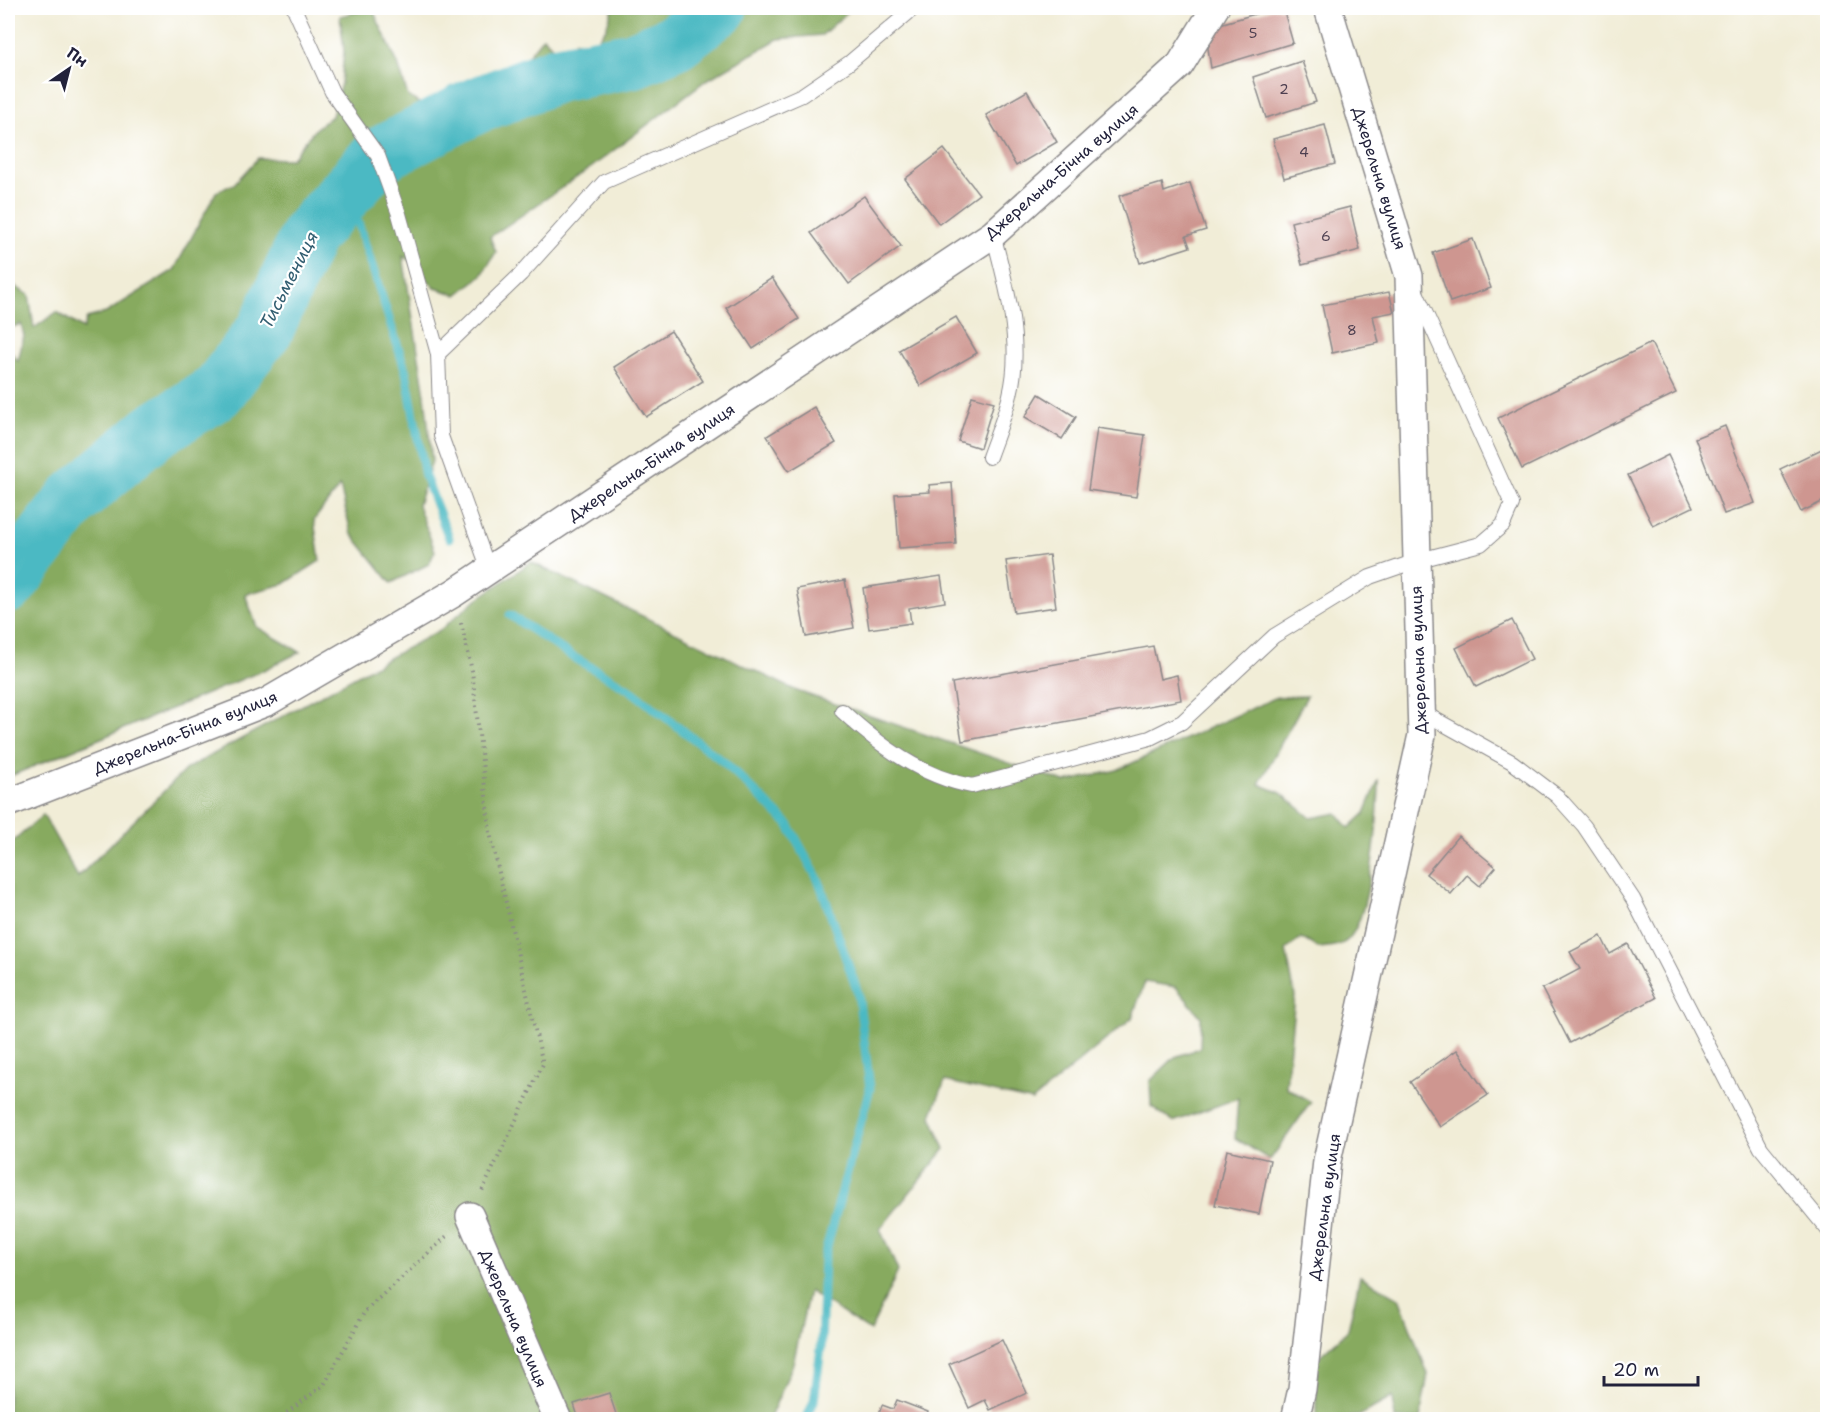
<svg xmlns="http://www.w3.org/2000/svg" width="1835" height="1427" font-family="'Shantell Sans',sans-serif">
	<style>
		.forest { fill: #87aa5f; stroke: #54664d; stroke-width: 1.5 }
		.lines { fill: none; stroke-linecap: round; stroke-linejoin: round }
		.stream { stroke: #4bb9c3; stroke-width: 9 }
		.river { stroke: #4bb9c3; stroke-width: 57 }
		.building { fill: #ce9690 }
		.service-casing { stroke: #8a8889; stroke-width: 16 }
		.minor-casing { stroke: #8a8889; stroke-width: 30 }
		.path { stroke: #8a8889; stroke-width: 4; stroke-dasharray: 1.5 4.5; stroke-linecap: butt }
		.service { stroke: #fff; stroke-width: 14 }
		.minor { stroke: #fff; stroke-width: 27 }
		.labels { text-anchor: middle; stroke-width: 4.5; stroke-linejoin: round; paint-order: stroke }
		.number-label { font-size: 14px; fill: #4d3f50 }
		.street-label { font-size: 16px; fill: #22223b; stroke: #fff }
		.water-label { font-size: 18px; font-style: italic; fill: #325e71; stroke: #fff }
	</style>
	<rect width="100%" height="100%" fill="#fff"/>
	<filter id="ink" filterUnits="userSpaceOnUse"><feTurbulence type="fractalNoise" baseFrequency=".0167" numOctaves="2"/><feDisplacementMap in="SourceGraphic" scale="12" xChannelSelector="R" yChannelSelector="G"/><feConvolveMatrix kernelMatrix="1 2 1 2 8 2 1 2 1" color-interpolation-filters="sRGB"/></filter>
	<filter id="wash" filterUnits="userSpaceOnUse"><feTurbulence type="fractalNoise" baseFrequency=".008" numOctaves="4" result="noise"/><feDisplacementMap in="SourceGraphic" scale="24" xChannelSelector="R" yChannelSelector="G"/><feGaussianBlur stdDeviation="1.35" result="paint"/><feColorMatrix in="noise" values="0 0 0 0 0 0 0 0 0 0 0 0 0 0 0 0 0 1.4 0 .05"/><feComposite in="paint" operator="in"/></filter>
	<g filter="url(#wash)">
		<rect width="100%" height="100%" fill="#f1edd7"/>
		<!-- forest -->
		<g class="forest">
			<path d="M372 8 398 64 408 96 433 112 452 143 464 139 452 106 451 87 468 84 485 96 508 80 543 37 561 56 575 41 593 46 606 28 613 8H852L822 35 778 39 705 81 592 167 490 237 496 252 482 275 457 295 435 288 412 262 403 256 425 395 432 461 418 505 435 551 429 564 391 583 351 533 340 486 314 520 320 561 284 584 245 594 257 627 300 652 264 670 8 777V348L18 361 24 336 21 324 8 329V297L14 286 29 295 34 328 57 312 83 329 87 318 106 313 174 270 216 192 234 184 258 158 291 159 316 128 332 116 341 83 344 51 340 16Z"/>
			<path d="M531 562 797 691 1065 782 1117 770 1277 697 1307 696 1259 784 1281 793 1311 818 1337 813 1349 828 1365 813 1379 779C1379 811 1371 925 1345 942 1339 947 1325 947 1318 948L1301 938 1286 950 1295 996 1286 1087 1311 1102 1270 1160 1235 1138 1238 1098 1173 1122 1151 1106 1150 1081 1175 1057 1200 1048 1201 1017 1176 987 1145 982 1132 1018 1032 1101 945 1081 931 1116 945 1149 880 1229 898 1271 870 1331 809 1291 793 1364 769 1420 8 1419V846L43 815 78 877 186 769 440 630 473 602Z"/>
			<path d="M1360 1276 1399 1298 1428 1374 1420 1419H1395L1393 1397 1359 1416 1316 1419V1359L1348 1330Z"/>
		</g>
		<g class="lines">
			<!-- stream -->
			<g class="stream">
				<path d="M348 191 406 372 425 476 449 538"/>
				<path d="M510 615 573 657 629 689 725 763 788 824 819 881 858 993 870 1088 824 1257 821 1348 814 1401 806 1420"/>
			</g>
			<!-- river -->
			<path class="river" d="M8 585 74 499 153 432 217 392 266 328 309 234 378 156 475 106 558 74 633 60 675 42 719 8"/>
		</g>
		<g id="blocks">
			<!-- building -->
			<g class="building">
				<path d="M1276 8H1283L1293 43 1211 68 1208 48 1220 24Z"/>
				<path d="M1302 61 1316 102 1266 118 1253 77Z"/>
				<path d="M1027 91 1057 142 1016 166 986 115Z"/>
				<path d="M1325 125 1335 164 1284 178 1273 139Z"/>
				<path d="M944 149 979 194 939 224 905 179Z"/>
				<path d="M1162 183 1164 192 1190 183 1206 230 1186 236 1190 247 1140 263 1119 196Z"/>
				<path d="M864 196 901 246 849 284 811 233Z"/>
				<path d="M1350 207 1360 250 1302 265 1291 222Z"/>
				<path d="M1473 239 1491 288 1450 302 1433 253Z"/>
				<path d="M772 278 799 319 753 349 726 308Z"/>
				<path d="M1389 292 1394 312 1373 316 1379 343 1332 353 1322 305Z"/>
				<path d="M956 317 977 353 920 386 899 350Z"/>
				<path d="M671 331 703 381 646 417 614 367Z"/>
				<path d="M1651 343 1676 393 1522 469 1498 418Z"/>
				<path d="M1039 394 1076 417 1062 439 1025 417Z"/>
				<path d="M972 396 994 402 980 448 958 441Z"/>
				<path d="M814 407 836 443 789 471 767 436Z"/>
				<path d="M1725 426 1755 503 1724 514 1695 438Z"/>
				<path d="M1097 428 1145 435 1136 497 1088 490Z"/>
				<path d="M1828 446V499L1801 512 1780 469Z"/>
				<path d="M1668 455 1693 507 1653 526 1628 475Z"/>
				<path d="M952 483 956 544 899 548 895 494 930 492 929 485Z"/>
				<path d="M1049 555 1056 607 1014 613 1006 561Z"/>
				<path d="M941 576 945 602 909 608 911 623 869 629 863 588Z"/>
				<path d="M845 580 854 628 806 637 797 589Z"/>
				<path d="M1512 620 1532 659 1476 687 1456 648Z"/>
				<path d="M1153 646 1160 679 1177 675 1181 700 962 741 952 683Z"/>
				<path d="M1458 836 1496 867 1480 886 1467 875 1451 894 1426 874Z"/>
				<path d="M1601 936 1610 954 1628 944 1656 998 1570 1043 1542 989 1580 969 1570 952Z"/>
				<path d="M1457 1050 1488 1095 1440 1127 1410 1082Z"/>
				<path d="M1227 1150 1270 1160 1259 1214 1215 1205Z"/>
				<path d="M1002 1340 1027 1393 990 1410 985 1400 969 1408 949 1364Z"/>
				<path d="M609 1393 618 1420H579L574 1404Z"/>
				<path d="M897 1400 928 1412 926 1420H877L882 1405 893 1409Z"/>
			</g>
		</g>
	</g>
	<g filter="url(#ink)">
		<use href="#blocks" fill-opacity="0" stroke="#8a8889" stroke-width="1.5"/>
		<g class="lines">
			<defs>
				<g id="service">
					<path d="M294 8 332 92 378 156 399 214 438 354"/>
					<path d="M989 457C996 437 1005 416 1010 395 1023 343 1006 283 993 234"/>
					<path d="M489 570 441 436 438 354 521 274 604 182 802 95 849 63 914 8"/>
					<path d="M842 711C879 745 921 777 972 786L1150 738 1182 722 1274 636 1370 577 1416 561 1481 544 1503 525 1512 504 1416 292"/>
					<path d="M1422 712 1512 762 1557 796 1584 826 1633 899 1761 1148 1828 1230"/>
				</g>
				<g id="minor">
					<path d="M8 803 267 702 454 593 993 234 1180 65 1215 8"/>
					<path d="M470 1216 558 1420"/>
					<path d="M1295 1420 1302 1389 1327 1161 1422 735 1409 276 1328 8"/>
				</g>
			</defs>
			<!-- service casing -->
			<use href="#service" class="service-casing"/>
			<!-- minor casing -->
			<use href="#minor" class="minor-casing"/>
			<!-- path -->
			<g class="path">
				<path d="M461 623 472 671 490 833 543 1064 482 1191"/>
				<path d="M277 1420 324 1385 365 1311 447 1236"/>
			</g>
			<!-- service -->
			<use href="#service" class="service"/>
			<!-- minor -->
			<use href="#minor" class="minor"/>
		</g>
	</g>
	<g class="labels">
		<!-- number labels -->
		<g class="number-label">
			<text x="1253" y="38">5</text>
			<text x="1284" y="94">2</text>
			<text x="1304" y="157">4</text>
			<text x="1326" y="241">6</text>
			<text x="1352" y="335">8</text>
		</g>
		<!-- street labels -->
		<g class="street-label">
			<text transform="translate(1061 171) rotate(-41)" y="6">Джерельна-Бічна вулиця</text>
			<text transform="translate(1380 178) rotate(73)" y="6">Джерельна вулиця</text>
			<text transform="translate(651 462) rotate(-34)" y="6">Джерельна-Бічна вулиця</text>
			<text transform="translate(1418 660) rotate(-92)" y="6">Джерельна вулиця</text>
			<text transform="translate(185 732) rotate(-22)" y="6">Джерельна-Бічна вулиця</text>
			<text transform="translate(1324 1207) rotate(-82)" y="6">Джерельна вулиця</text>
			<text transform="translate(514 1318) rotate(67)" y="6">Джерельна вулиця</text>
		</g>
		<!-- water labels -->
		<g class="water-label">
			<text transform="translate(289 280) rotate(-63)" y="6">Тисьмениця</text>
		</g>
	</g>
	<!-- margin -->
	<rect width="1835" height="1427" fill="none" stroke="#fff" stroke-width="30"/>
	<!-- north arrow -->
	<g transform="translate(69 69) rotate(35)" stroke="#ffffff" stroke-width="4.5" paint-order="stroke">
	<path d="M0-4.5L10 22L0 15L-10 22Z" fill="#22223b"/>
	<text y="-9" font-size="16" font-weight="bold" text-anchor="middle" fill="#22223b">Пн</text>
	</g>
	<!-- scale -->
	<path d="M1604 1376v9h94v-9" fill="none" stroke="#22223b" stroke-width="3"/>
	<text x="1613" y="1376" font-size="18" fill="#22223b" stroke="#ffffff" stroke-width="4.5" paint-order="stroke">20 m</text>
</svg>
